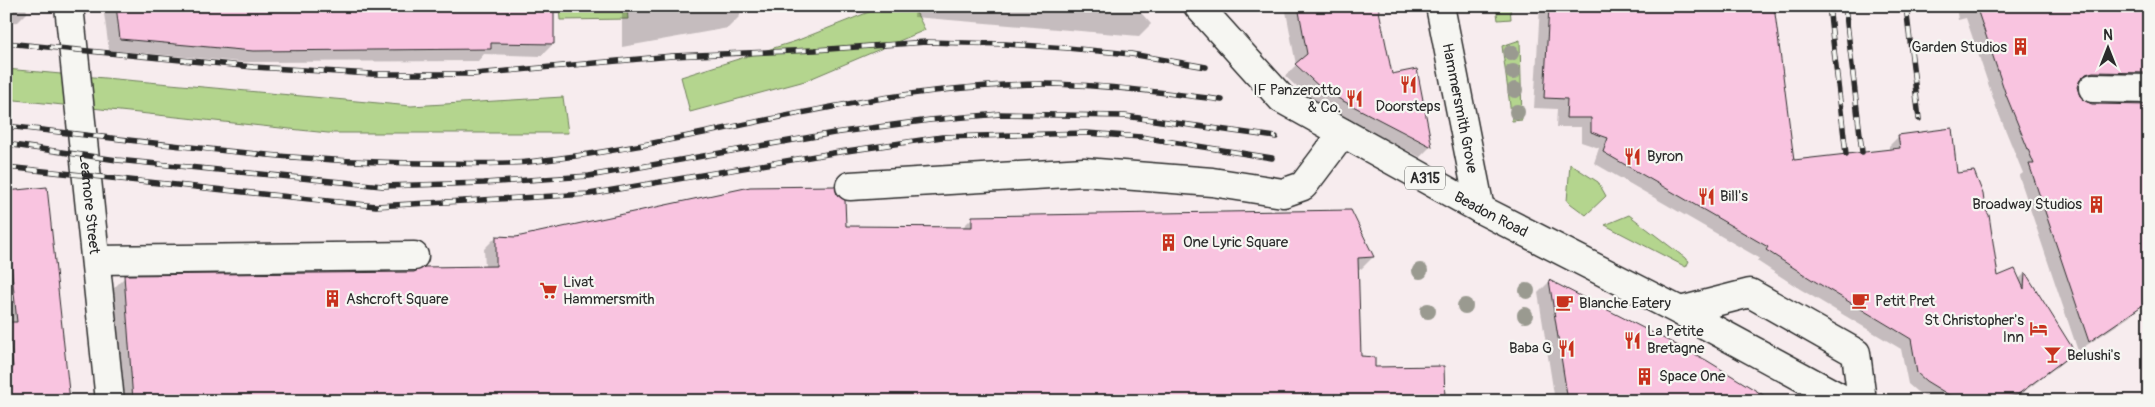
<svg xmlns="http://www.w3.org/2000/svg" width="2155" height="407" font-family="Pangolin,sans-serif">
	<style>
		.green { fill: #b4d58e; stroke: #70805c }
		.shadow { fill: #0003 }
		.building { fill: #f9c4e0; stroke: #2b2b2b }
		.lines { fill: none; stroke-linecap: round; stroke-linejoin: round }
		.minor-casing { stroke: #2b2b2b; stroke-width: 31 }
		.major-casing { stroke: #2b2b2b; stroke-width: 31 }
		.minor { stroke: #f6f6f2; stroke-width: 28 }
		.major { stroke: #f6f6f2; stroke-width: 28 }
		.rail-casing { stroke: #2b2b2b; stroke-width: 5.5 }
		.rail { stroke: #f6f6f2; stroke-width: 4; stroke-dasharray: 11; stroke-linecap: butt }
		.tree { fill: #9a9a90 }
		.labels { text-anchor: middle; stroke-width: 4.5; stroke-linejoin: round; paint-order: stroke }
		.shield { fill: #f6f6f2; stroke: #686867; stroke-width: 1 }
		.shield-label { font-size: 14px; font-weight: bold; fill: #2b2b2b }
		.poi-label { font-size: 15px; fill: #2b2b2b; stroke: #f6f6f2; text-anchor: start }
		.street-label { font-size: 15px; fill: #2b2b2b; stroke: #f6f6f2 }
	</style>
	<rect width="100%" height="100%" fill="#f7ecee"/>
	<filter id="ink" filterUnits="userSpaceOnUse"><feTurbulence type="fractalNoise" baseFrequency=".02" numOctaves="2"/><feDisplacementMap in="SourceGraphic" scale="10" xChannelSelector="R" yChannelSelector="G"/><feConvolveMatrix kernelMatrix="1 2 1 2 8 2 1 2 1" color-interpolation-filters="sRGB"/></filter>
	<g filter="url(#ink)">
		<!-- green -->
		<g class="green">
			<path d="M559 6H627L628 19 560 20Z"/>
			<path d="M884 6H913L925 30 805 81 690 112 681 77 796 41Z"/>
			<path d="M1496 6H1510L1511 19 1498 20Z"/>
			<path d="M1520 40 1522 120 1512 121 1502 46Z"/>
			<path d="M6 69 411 106 563 97 568 133H328L6 99Z"/>
			<path d="M1570 164 1598 182 1606 196 1586 215 1567 201Z"/>
			<path d="M1629 215 1689 261 1686 267 1605 225Z"/>
		</g>
		<!-- shadow -->
		<g class="shadow">
			<path d="M6 6H26L27 13 18 22 6 23Z"/>
			<path d="M103 6H489L553 44 541 56 484 54 478 61 240 62 109 50Z"/>
			<path d="M622 6H740V16L728 28 622 47Z"/>
			<path d="M915 6H1135L1151 24 1139 36 914 17Z"/>
			<path d="M1285 6H1377L1391 76 1431 146 1420 157 1313 102 1285 76 1296 65Z"/>
			<path d="M1540 6H1773L1793 162 1889 150V146L1899 136 1956 174 1997 278 2018 280 2024 274 2073 352 2063 362 2012 401H1932L1916 391 1908 384 1901 349 1800 289 1757 261 1759 258 1594 163 1599 148 1581 142V127H1556L1557 109 1534 108Z"/>
			<path d="M1956 6H2149V89L2081 83 2077 84 2076 87 2149 299 2129 317 2078 351 2019 176 2023 173 1996 107 1966 18 1958 20Z"/>
			<path d="M6 192 68 401H6Z"/>
			<path d="M1350 211 1373 257 1361 269H1357L1360 358 1374 369 1444 401H120L113 289 125 277 414 273 485 267 484 249 496 237 844 228H962L972 218Z"/>
			<path d="M1549 282 1705 361 1772 401H1555L1538 293Z"/>
		</g>
		<!-- building -->
		<g class="building">
			<path d="M116 6H540V9H554V44L491 43V49L253 51 120 39Z"/>
			<path d="M1298 6H1378L1392 74 1417 69 1432 147 1324 91 1295 64 1307 54Z"/>
			<path d="M1549 6H1774L1794 160 1900 148 1898 135 1952 128 1957 173 1974 171 1983 194 1985 209 1989 215 1998 276 2015 269 2024 289 2025 272 2075 352 2017 395 1996 400 1963 399 1949 395 1926 381 1917 373 1911 339 1811 279 1766 250 1768 247 1603 152 1608 138 1591 132V118H1566L1567 99 1544 98Z"/>
			<path d="M1976 6H2149V73L2093 72 2086 74 2080 80 2077 87 2080 96 2085 101 2092 104 2149 105V301L2089 342 2029 164H2034L2006 95Z"/>
			<path d="M835 186 837 195 845 200 846 226 972 227V216L1351 210 1374 257 1358 258 1361 356 1375 357V367L1444 366 1445 401H133L124 275 414 272 424 267 496 266V236L516 237 750 187Z"/>
			<path d="M47 187 70 401H6V369L13 368 9 322H17L6 216V191Z"/>
			<path d="M1549 280 1706 360 1773 401H1568Z"/>
		</g>
		<g class="lines">
			<defs>
				<g id="minor">
					<path id="s1" d="M69 6 110 401"/>
					<path id="s2" d="M1440 6 1480 209"/>
					<path d="M2093 88 2149 89"/>
					<path d="M850 186 1084 172 1212 182 1283 193 1303 186 1343 133"/>
					<path d="M96 260 414 256"/>
					<path d="M1680 311 1750 293 1856 353 1862 401"/>
				</g>
				<g id="major">
					<path id="s3" d="M1198 6 1282 99 1480 209 1680 311 1846 401"/>
				</g>
			</defs>
			<!-- minor casing -->
			<use href="#minor" class="minor-casing"/>
			<!-- major casing -->
			<use href="#major" class="major-casing"/>
			<!-- minor -->
			<use href="#minor" class="minor"/>
			<!-- major -->
			<use href="#major" class="major"/>
			<defs>
				<g id="rail">
					<path d="M1829 6 1846 154"/>
					<path d="M1845 6 1862 152"/>
					<path d="M1906 6 1919 119"/>
					<path d="M6 43 253 67 372 74H474L672 56 815 50 926 42 1005 44 1067 48 1131 54 1206 67"/>
					<path d="M6 126C145 141 283 162 423 163 458 163 493 165 528 162 665 148 797 107 934 91 980 86 1029 82 1075 85 1125 87 1174 94 1222 100"/>
					<path d="M6 144 117 160 382 186 484 183 589 176 834 133 930 120 1000 114 1125 116 1276 137"/>
					<path d="M6 167 376 206 589 194 833 153 942 137 1086 133 1141 137 1272 158"/>
				</g>
			</defs>
			<!-- rail casing -->
			<use href="#rail" class="rail-casing"/>
			<!-- rail -->
			<use href="#rail" class="rail"/>
		</g>
		<!-- trees -->
		<g class="tree">
			<circle cx="1511" cy="53" r="8"/>
			<circle cx="1513" cy="72" r="8"/>
			<circle cx="1515" cy="90" r="8"/>
			<circle cx="1517" cy="112" r="8"/>
			<circle cx="1420" cy="271" r="8"/>
			<circle cx="1527" cy="291" r="8"/>
			<circle cx="1465" cy="306" r="8"/>
			<circle cx="1428" cy="311" r="8"/>
			<circle cx="1525" cy="315" r="8"/>
		</g>
	</g>
	<!-- icons -->
	<defs>
		<symbol id="building-bare" viewBox="-9 -9 18 18"><path d="M-4-6H4V6H1V3H-1V6H-4ZM-2.5-4.3h1.7v1.8h-1.7ZM.8-4.3h1.7v1.8H.8ZM-2.5-1h1.7V.8h-1.7ZM.8-1h1.7V.8H.8Z" fill="#c8321e" stroke="#f6f6f2" stroke-width="2.5" paint-order="stroke"/></symbol>
		<symbol id="restaurant-bare" viewBox="-9 -9 18 18"><path d="M-5-6h1v4h1v-4h1v4h1v-4h1v5L-1.5 .5V6h-2V.5L-5-1ZM5-6V6H3V1.5H1.5Q1.5-4 5-6Z" fill="#c8321e" stroke="#f6f6f2" stroke-width="2.5" paint-order="stroke"/></symbol>
		<symbol id="supermarket-bare" viewBox="-9 -9 18 18"><path d="M-6-5.5h2.5l.6 2H6L4.5 2H-2.5L-4.4-4H-6ZM-1.5 3.2a1.3 1.3 0 1 0 .1 0ZM3 3.2a1.3 1.3 0 1 0 .1 0Z" fill="#c8321e" stroke="#f6f6f2" stroke-width="2.5" paint-order="stroke"/></symbol>
		<symbol id="cafe-bare" viewBox="-9 -9 18 18"><path d="M-5.5-4.5H6V0H3Q3 3.5 0 3.5H-2.5Q-5.5 3.5-5.5 0ZM3-3.2v2h1.7v-2ZM-6 4.5H4V6H-6Z" fill="#c8321e" stroke="#f6f6f2" stroke-width="2.5" paint-order="stroke"/></symbol>
		<symbol id="hotel-bare" viewBox="-9 -9 18 18"><path d="M-6-4.5h1.5V1H6V5H4.5V3h-9V5H-6ZM-4 0a1.8 1.8 0 1 1 3.6 0ZM.5 0V-2.5h3Q6-2.5 6 0Z" fill="#c8321e" stroke="#f6f6f2" stroke-width="2.5" paint-order="stroke"/></symbol>
		<symbol id="bar-bare" viewBox="-9 -9 18 18"><path d="M-6-5H6L.8 .8V4.5H3.5V6h-7V4.5H-.8V.8Z" fill="#c8321e" stroke="#f6f6f2" stroke-width="2.5" paint-order="stroke"/></symbol>
	</defs>
	<g fill-rule="evenodd">
		<use href="#building-bare" x="2008" y="34" width="25" height="25"/>
		<use href="#restaurant-bare" x="1396" y="72" width="25" height="25"/>
		<use href="#restaurant-bare" x="1342" y="86" width="25" height="25"/>
		<use href="#restaurant-bare" x="1620" y="144" width="25" height="25"/>
		<use href="#restaurant-bare" x="1694" y="184" width="25" height="25"/>
		<use href="#building-bare" x="2084" y="192" width="25" height="25"/>
		<use href="#building-bare" x="1156" y="230" width="25" height="25"/>
		<use href="#supermarket-bare" x="536" y="278" width="25" height="25"/>
		<use href="#building-bare" x="320" y="286" width="25" height="25"/>
		<use href="#cafe-bare" x="1848" y="288" width="25" height="25"/>
		<use href="#cafe-bare" x="1552" y="290" width="25" height="25"/>
		<use href="#hotel-bare" x="2026" y="316" width="25" height="25"/>
		<use href="#restaurant-bare" x="1620" y="328" width="25" height="25"/>
		<use href="#restaurant-bare" x="1554" y="336" width="25" height="25"/>
		<use href="#bar-bare" x="2040" y="342" width="25" height="25"/>
		<use href="#building-bare" x="1632" y="364" width="25" height="25"/>
	</g>
	<g class="labels">
		<!-- shield labels -->
		<rect class="shield" x="1405" y="166.5" width="40" height="23" rx="4"/>
		<g class="shield-label">
			<text x="1425" y="183">A315</text>
		</g>
		<!-- poi labels -->
		<g class="poi-label">
			<text x="2007" y="52" text-anchor="end">Garden Studios</text>
			<text x="1341" y="95" text-anchor="end">IF Panzerotto<tspan x="1341" dy="17">&amp; Co.</tspan></text>
			<text x="1408" y="111" text-anchor="middle">Doorsteps</text>
			<text x="1647" y="161">Byron</text>
			<text x="1720" y="201">Bill's</text>
			<text x="2082" y="209" text-anchor="end">Broadway Studios</text>
			<text x="1183" y="247">One Lyric Square</text>
			<text x="563" y="287">Livat<tspan x="563" dy="17">Hammersmith</tspan></text>
			<text x="346" y="304">Ashcroft Square</text>
			<text x="1875" y="306">Petit Pret</text>
			<text x="1579" y="308">Blanche Eatery</text>
			<text x="2024" y="325" text-anchor="end">St Christopher's<tspan x="2024" dy="17">Inn</tspan></text>
			<text x="1647" y="336">La Petite<tspan x="1647" dy="17">Bretagne</tspan></text>
			<text x="1552" y="353" text-anchor="end">Baba G</text>
			<text x="2067" y="360">Belushi's</text>
			<text x="1659" y="381">Space One</text>
		</g>
		<!-- street labels -->
		<g class="street-label">
			<text dy="5" stroke="none"><textPath href="#s2" startOffset="104">Hammersmith Grove</textPath></text>
			<text dy="5" stroke="none"><textPath href="#s1" startOffset="199">Leamore Street</textPath></text>
			<text dy="5" stroke="none"><textPath href="#s3" startOffset="364">Beadon Road</textPath></text>
		</g>
	</g>
	<!-- margin -->
	<rect width="2155" height="407" fill="none" stroke="#f6f6f2" stroke-width="25"/>
	<rect x="12" y="12" width="2130" height="382" fill="none" stroke="#2b2b2b" stroke-width="2" filter="url(#ink)"/>
	<!-- north arrow -->
	<g transform="translate(2108 48)" stroke="#f6f6f2" stroke-width="4" paint-order="stroke">
	<path d="M0-4L9 19L0 12L-9 19Z" fill="#2b2b2b"/>
	<text y="-8" font-size="14" font-weight="bold" text-anchor="middle" fill="#2b2b2b">N</text>
	</g>
</svg>
